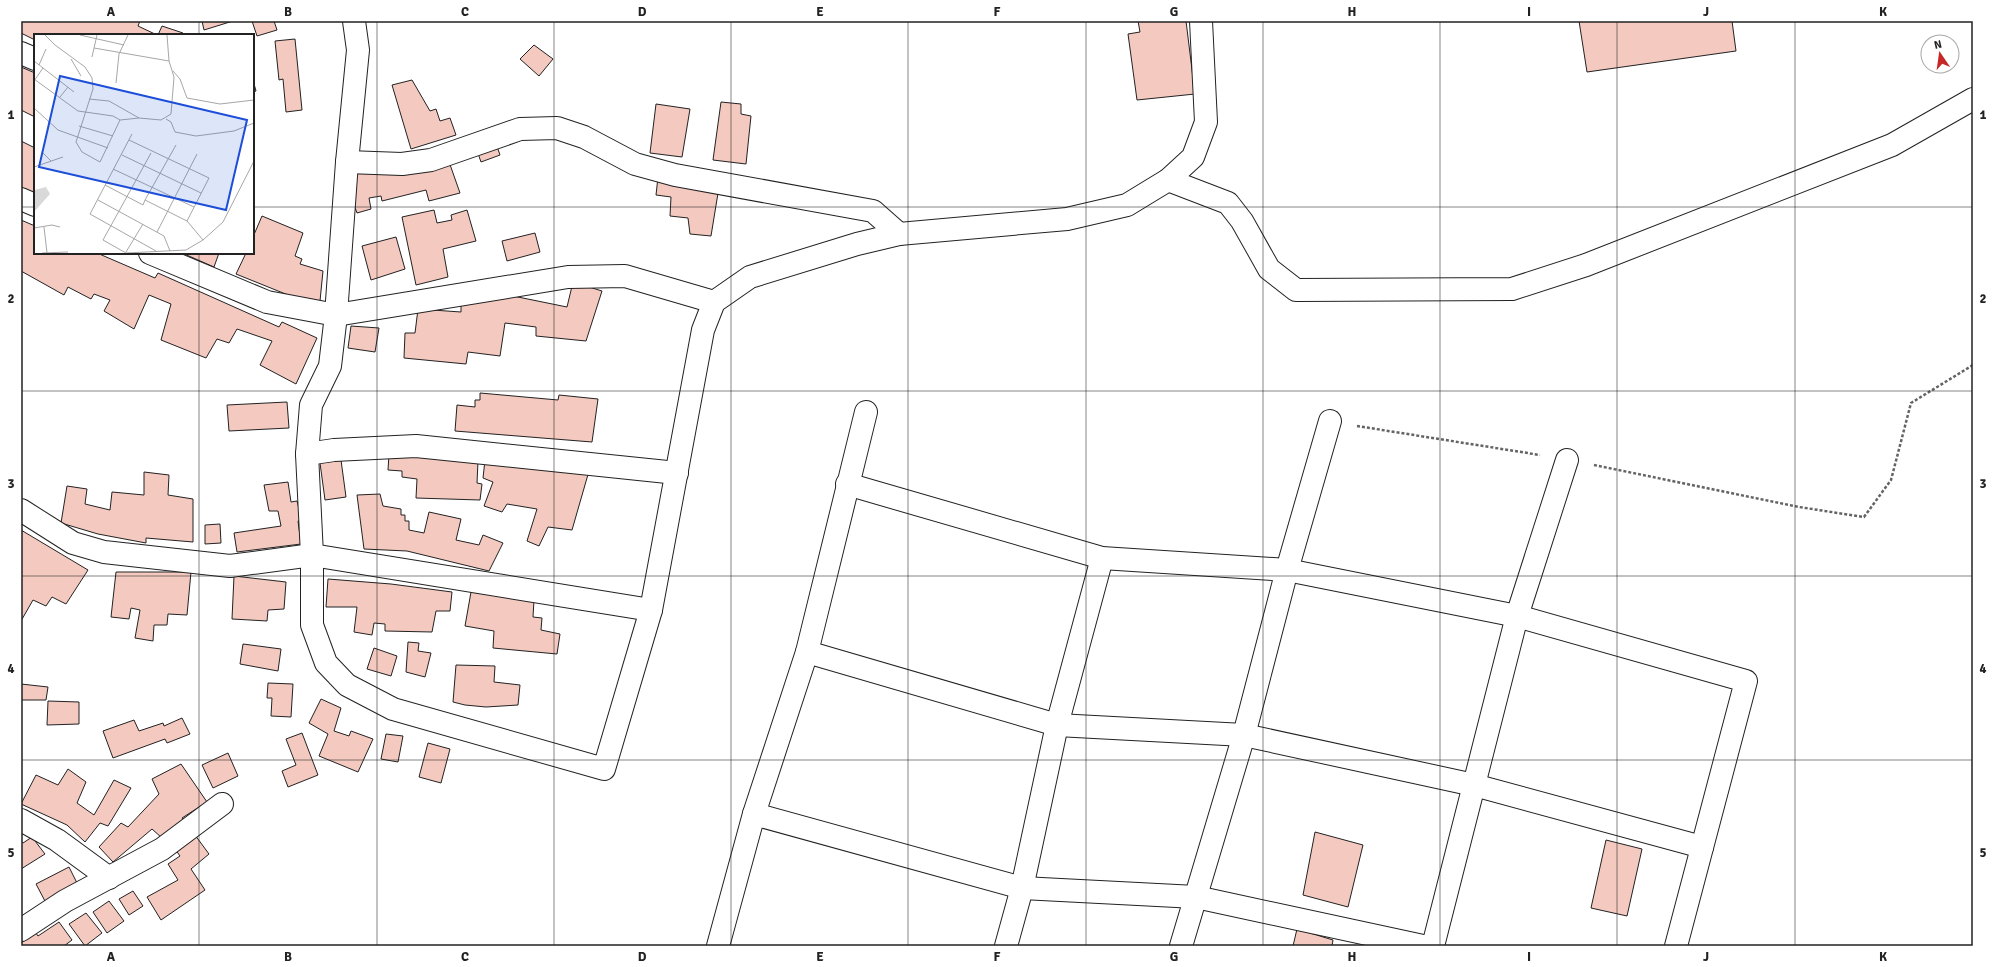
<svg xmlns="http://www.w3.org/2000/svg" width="1994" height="967" font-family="Signika,sans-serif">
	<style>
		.building { fill: #f3c9c0; stroke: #222 }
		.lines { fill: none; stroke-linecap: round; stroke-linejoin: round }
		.minor-casing { stroke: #222; stroke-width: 24 }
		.path { stroke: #646464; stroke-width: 2.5; stroke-dasharray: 3 2; stroke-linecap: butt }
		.minor { stroke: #fff; stroke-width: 22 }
		.grid { fill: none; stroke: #222; stroke-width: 1; stroke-opacity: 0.55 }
		.inset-road { fill: none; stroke: #a7a7a7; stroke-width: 1 }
		.view { fill: #1d4ed8; fill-opacity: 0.15; stroke: #1d4ed8; stroke-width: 2 }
		.inset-edge { fill: none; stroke: #222; stroke-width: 2 }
		.neatline { fill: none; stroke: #222; stroke-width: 1.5 }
		.grid-label { font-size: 13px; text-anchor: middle; font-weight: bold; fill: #222 }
	</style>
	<rect width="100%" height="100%" fill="#fff"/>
	<!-- building -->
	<g class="building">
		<path d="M21 21H140L138 26 157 35H35V40L21 33Z"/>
		<path d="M202 21H233L204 30Z"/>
		<path d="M252 21H274L277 30 257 36Z"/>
		<path d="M1138 21H1186L1195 94 1137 100 1128 34 1140 32Z"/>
		<path d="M1579 21H1732L1736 51 1587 72Z"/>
		<path d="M162 26 183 33 182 35H158Z"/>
		<path d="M295 39 302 110 286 112 283 79 279 80 275 41Z"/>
		<path d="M534 45 553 59 539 76 520 59Z"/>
		<path d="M21 67 35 73V117L21 110Z"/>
		<path d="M253 80 256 91 253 92Z"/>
		<path d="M412 80 430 111 436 109 440 121 450 118 456 135 411 149 392 85Z"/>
		<path d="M721 102 741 104V114L751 116 746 164 713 160Z"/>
		<path d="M656 104 690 109 682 157 650 153Z"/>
		<path d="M494 138 500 155 481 162 475 145Z"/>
		<path d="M21 141 35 148V194L21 189Z"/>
		<path d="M447 156 460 193 429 201 426 190 382 201 381 196 369 198 371 209 357 213 349 191 348 170Z"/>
		<path d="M658 177 719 187 711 236 690 234 688 218 670 216 671 197 656 195Z"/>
		<path d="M434 210 437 223 452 220 451 215 467 210 476 241 443 249 448 277 416 285 402 217Z"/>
		<path d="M262 216 303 233 295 256 302 259 300 264 323 271 320 301 293 297 236 274 246 253H253V237Z"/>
		<path d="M21 220 35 226V253H97L155 278 158 273 279 327 282 322 317 338 296 384 260 365 272 341 237 329 229 343 217 339 206 358 161 340 171 304 149 295 134 329 104 311 110 300 94 294 91 299 68 287 64 295 21 271Z"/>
		<path d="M535 233 540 252 507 261 502 241Z"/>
		<path d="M396 237 405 269 371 280 362 246Z"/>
		<path d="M182 253H219L214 267Z"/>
		<path d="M573 282 602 291 586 341 536 336V327L505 323 500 356 468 352 466 364 404 358 405 333H415L418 309 461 312V300L513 296 567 307Z"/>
		<path d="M351 326 379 328 375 352 348 348Z"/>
		<path d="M480 393 558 400 559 395 598 399 592 442 455 431 457 405 475 407V400H480Z"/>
		<path d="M287 402 289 428 229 431 227 405Z"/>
		<path d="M389 454 478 461 477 483 482 484 480 500 416 498 417 479 402 477V471L388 470Z"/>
		<path d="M341 460 346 497 325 500 320 463Z"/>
		<path d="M485 460 589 471 572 530 548 527 539 546 527 541 537 509 507 504 502 512 484 506 493 482 483 478Z"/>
		<path d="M144 472 169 475 168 495 193 499V542L146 538V543L98 534 61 523 67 486 87 489 85 504 110 510 112 492 144 495Z"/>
		<path d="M288 482 291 502 297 501 302 520 298 521 301 544 237 552 234 533 281 526 278 511H269L264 485Z"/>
		<path d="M380 494 383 506 401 509V515H405V521H409V530L424 533 429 512 461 519 456 540 479 545 483 535 503 543 489 571 407 551 364 549 357 495Z"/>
		<path d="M220 524 221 543 205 544V525Z"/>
		<path d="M21 530 88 570 66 604 52 597 46 606 33 600 21 621Z"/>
		<path d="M116 572H191L187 615 168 614 167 625H154L153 641 135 638 140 610 131 608 129 619 111 617Z"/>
		<path d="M234 576 286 582 284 609 268 610 267 621 232 619Z"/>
		<path d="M328 579 391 584 452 592 450 611H436L432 632 385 631V624L374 623 372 635 354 632 357 607H326Z"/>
		<path d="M471 592 534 600 533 617 542 618 541 630 560 634 557 654 493 648 494 631 465 626Z"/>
		<path d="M408 642 419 643 418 651 431 653 425 677 406 672Z"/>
		<path d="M243 644 281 649 278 671 240 664Z"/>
		<path d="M374 648 397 656 391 676 367 669Z"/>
		<path d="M456 665 495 666 494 682 520 685 518 705 486 707 465 705 453 702Z"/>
		<path d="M268 683 293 684 291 717 271 716 272 698H267Z"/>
		<path d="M21 684 48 687 46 700H21Z"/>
		<path d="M321 699 341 708 334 731 349 736 351 731 373 739 358 772 319 756 328 734 309 723Z"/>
		<path d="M48 701 79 702V724L47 725Z"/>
		<path d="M182 718 190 734 167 743 165 739 113 758 103 731 134 720 139 731 163 723 164 726Z"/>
		<path d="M302 733 318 775 288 787 282 771 296 765 286 739Z"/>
		<path d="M386 734 403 736 398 762 381 759Z"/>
		<path d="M428 743 450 749 441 783 419 777Z"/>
		<path d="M228 753 238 776 213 788 202 765Z"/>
		<path d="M181 764 207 802 182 818 186 823 162 838 152 829 113 862 99 847 121 823 128 827 159 794 152 779Z"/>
		<path d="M68 769 86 782 77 803 94 815 114 780 131 788 108 826 100 823 85 842 67 825 21 804 36 775 58 785Z"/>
		<path d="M1315 832 1363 845 1348 907 1303 895Z"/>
		<path d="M195 835 209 854 191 869 205 890 161 920 147 897 178 880 168 864 180 856 175 849Z"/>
		<path d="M32 837 45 854 21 869V841L23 843Z"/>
		<path d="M1606 840 1642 849 1627 916 1591 908Z"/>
		<path d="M69 867 78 885 46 903 36 884Z"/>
		<path d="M133 891 143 906 129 915 119 899Z"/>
		<path d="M109 901 124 921 107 933 93 912Z"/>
		<path d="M86 913 102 933 85 946 69 924Z"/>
		<path d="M59 922 72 940 64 946H21V943L36 933 38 936Z"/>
		<path d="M1297 929 1333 940 1332 946H1293Z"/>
	</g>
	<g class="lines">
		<defs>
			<g id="minor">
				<path d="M354 21 358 50 347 162 336 315 330 366 311 405 307 454 312 555V625L326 663 347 685 393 709 604 769 651 610 703 330 714 302 750 277 857 244 899 234 1067 219 1127 205 1168 180 1193 157 1206 122 1201 21"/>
				<path d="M21 53 35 59"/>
				<path d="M347 162 402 164 431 160 520 129 557 128 584 137 635 164 675 175 873 211 899 234"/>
				<path d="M1168 180 1228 203 1242 221 1269 269 1296 290 1512 289 1586 265 1892 145 1973 99"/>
				<path d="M21 199 35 205"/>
				<path d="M150 253 267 302 336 315 568 277 625 276 714 302"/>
				<path d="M307 454 334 450 416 446 677 473"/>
				<path d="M847 484 1102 558 1287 570 1517 616 1746 681 1676 946"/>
				<path d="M21 510 73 543 104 552 230 566 312 555 651 610"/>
				<path d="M807 652 1057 725 1244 735 1474 785 1702 847"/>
				<path d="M754 814 1022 888 1196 897 1423 946"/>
				<path d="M21 820 57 840 109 878"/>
				<path d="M21 930 65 901 162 849 222 804"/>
				<path d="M718 946 754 814 807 652 866 412"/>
				<path d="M1006 946 1022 888 1057 725 1102 558"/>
				<path d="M1181 946 1244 735 1287 570 1330 421"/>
				<path d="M1433 946 1517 616 1567 460"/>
			</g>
		</defs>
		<!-- minor casing -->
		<use href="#minor" class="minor-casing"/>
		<!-- path -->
		<g class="path">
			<path d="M1357 426 1540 455"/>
			<path d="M1594 465 1799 507 1864 517 1891 480 1911 403 1973 365"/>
		</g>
		<!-- minor -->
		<use href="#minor" class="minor"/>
	</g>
	<!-- grid -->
	<path class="grid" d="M199 21V35M377 21V946M554 21V946M731 21V946M908 21V946M1086 21V946M1263 21V946M1440 21V946M1617 21V946M1795 21V946M21 207H35M253 207H1973M199 253V946M21 391H1973M21 576H1973M21 760H1973"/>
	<!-- overview -->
	<g transform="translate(34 34)">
		<rect width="220" height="220" fill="#fff"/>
		<path d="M12 153 16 160 0 178V156Z" fill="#d9d9d9"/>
		<path class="inset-road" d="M11 1 21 11 51 33 58 44 59 55 42 108 48 118 66 128 86 86 105 84 127 86 137 80 140 43 135 27 133 1M46 1 90 11M60 14 135 27M58 23 63 1M37 25 47 42M0 27 40 58M5 31 12 15M139 37 146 45 153 64 186 70 220 66M0 45 44 77 79 82 86 86M0 47 9 34M82 49 85 20 94 1M26 63 34 53M55 65 75 67 105 84M0 74 24 96 74 114M132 85 137 88 141 98 162 102 200 97 220 89M45 92 79 102M98 100 56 180 122 217M95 106 175 144 153 187M8 118 17 127M88 121 167 159M0 133 29 123M79 135 160 173M71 151 109 171 111 166 153 187 169 206M64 166 130 202 136 217M111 166 142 111M10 193 13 219M0 194 18 191 26 193M123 198 163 120M92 218 109 190M8 219 34 218M92 219 152 216 169 206 189 188 220 127M92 219 69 206 117 119"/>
		<path class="view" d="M26 42 213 86 192 176 5 133Z"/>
		<rect width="220" height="220" class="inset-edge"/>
	</g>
	<!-- border -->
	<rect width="1994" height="967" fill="none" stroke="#ffffff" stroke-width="44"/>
	<!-- north arrow -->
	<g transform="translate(1940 54) rotate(347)"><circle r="19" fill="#ffffff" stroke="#a7a7a7"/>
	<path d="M0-3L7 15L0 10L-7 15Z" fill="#c62828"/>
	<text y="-6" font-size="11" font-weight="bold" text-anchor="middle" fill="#222222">N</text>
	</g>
	<rect x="22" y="22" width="1950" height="923" class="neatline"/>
	<g class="grid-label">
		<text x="111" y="16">A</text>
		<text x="288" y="16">B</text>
		<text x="465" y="16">C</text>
		<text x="642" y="16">D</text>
		<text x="820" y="16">E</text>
		<text x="997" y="16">F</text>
		<text x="1174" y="16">G</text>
		<text x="1352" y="16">H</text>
		<text x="1529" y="16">I</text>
		<text x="1706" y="16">J</text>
		<text x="1883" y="16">K</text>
		<text x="11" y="119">1</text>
		<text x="1983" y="119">1</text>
		<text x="11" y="303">2</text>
		<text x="1983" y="303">2</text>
		<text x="11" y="488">3</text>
		<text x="1983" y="488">3</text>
		<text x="11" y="673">4</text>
		<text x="1983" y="673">4</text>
		<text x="11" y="857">5</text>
		<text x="1983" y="857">5</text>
		<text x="111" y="961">A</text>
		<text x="288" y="961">B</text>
		<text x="465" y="961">C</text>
		<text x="642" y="961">D</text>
		<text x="820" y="961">E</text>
		<text x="997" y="961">F</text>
		<text x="1174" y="961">G</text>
		<text x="1352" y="961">H</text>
		<text x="1529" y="961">I</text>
		<text x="1706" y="961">J</text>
		<text x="1883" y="961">K</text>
	</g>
</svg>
